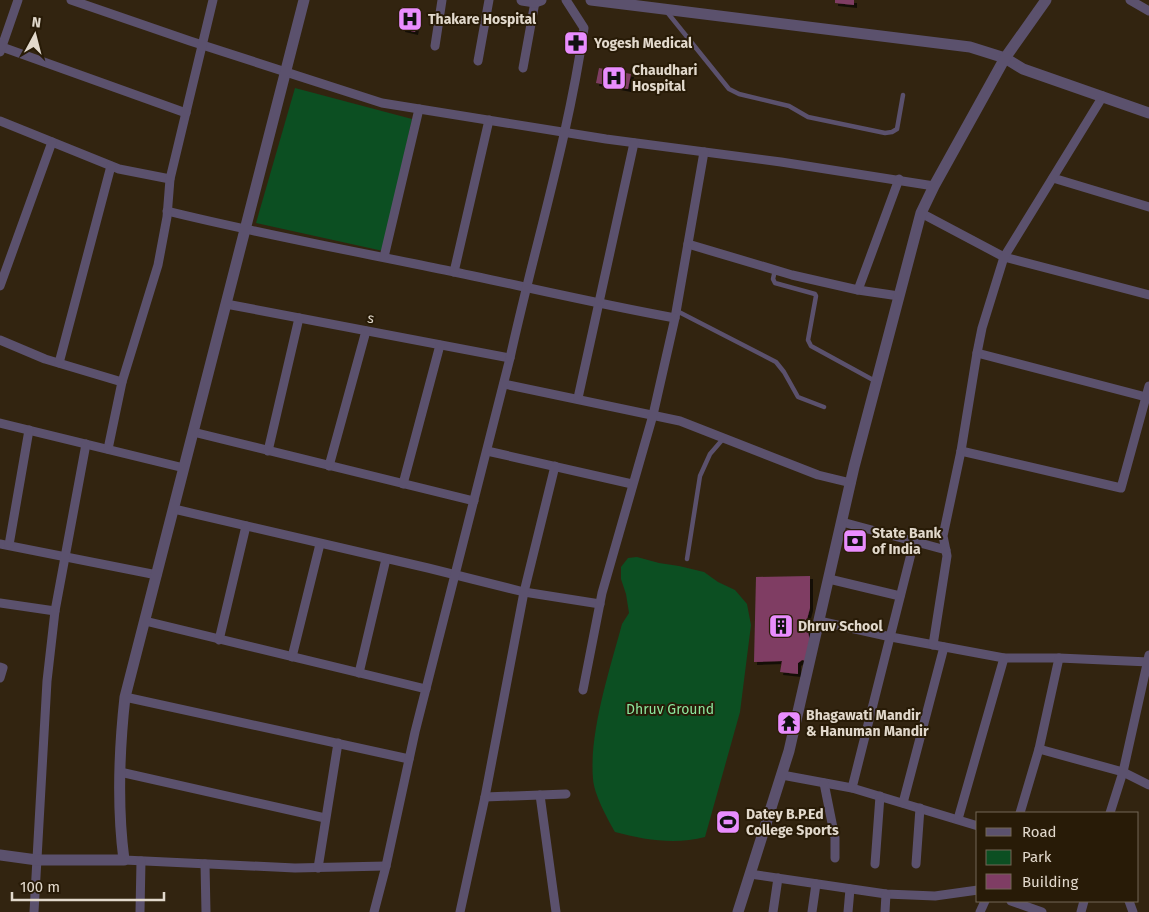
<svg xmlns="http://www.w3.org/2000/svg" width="1149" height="912" font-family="'Fira Sans',sans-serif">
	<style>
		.green { fill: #0c4f22 }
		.building { fill: #7f3d64; filter: url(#shadow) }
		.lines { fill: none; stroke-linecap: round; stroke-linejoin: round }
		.service { stroke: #5b516d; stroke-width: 4.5 }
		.minor { stroke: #5b516d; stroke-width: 9 }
		.tertiary { stroke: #5b516d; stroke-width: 11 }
		.labels { text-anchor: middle; stroke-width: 4; stroke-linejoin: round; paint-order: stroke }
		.poi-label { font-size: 14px; font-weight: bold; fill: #e2d9cc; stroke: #281b07; text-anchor: start }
		.street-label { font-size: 14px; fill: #e2d9cc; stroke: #281b07 }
		.park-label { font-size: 14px; fill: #8de79e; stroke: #281b07 }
	</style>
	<defs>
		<filter id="shadow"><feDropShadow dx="3" dy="3" stdDeviation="0" flood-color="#0009"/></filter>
	</defs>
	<rect width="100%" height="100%" fill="#322410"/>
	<!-- green -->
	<g class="green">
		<path d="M295 88 412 119 383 251 256 223Z"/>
		<path d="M637 557 659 563 679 566 704 572 718 582 735 590 747 604 751 625 740 712 705 837C676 845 644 840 615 832 607 818 594 794 593 779 589 732 610 669 622 624L629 613 626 594 621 579V567L628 558Z"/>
	</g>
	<!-- building -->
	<g class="building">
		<path d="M835 0H854V5L835 3Z"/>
		<path d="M405 11 419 13 415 32 402 29Z"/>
		<path d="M599 68 631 74 628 89 596 83Z"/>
		<path d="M810 576V608L806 623 810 641 808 661 802 660 798 663V674L780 672 782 661 754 662 756 577Z"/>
	</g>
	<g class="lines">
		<!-- service -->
		<g class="service">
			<path d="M667 12 729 89 739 94 789 106 808 117 885 133 892 132 897 129 903 95"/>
			<path d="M775 270 773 279 775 283 815 294 816 296 808 340 811 346 875 381"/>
			<path d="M677 311 776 362 784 372 798 397 824 407"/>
			<path d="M687 559 700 476 710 454 723 439"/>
		</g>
		<!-- minor -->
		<g class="minor">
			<path d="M71 0 190 41 382 103 606 139 781 162 934 186"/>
			<path d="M1130 0 1149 11"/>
			<path d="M435 46 442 0"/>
			<path d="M2 47 186 113"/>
			<path d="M0 52 18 0"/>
			<path d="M478 61 489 0"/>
			<path d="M523 68 535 2"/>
			<path d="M0 121 119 169 170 179"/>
			<path d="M1053 178 1149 207"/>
			<path d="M167 211C260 234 353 251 445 270 522 286 598 304 675 318L704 152"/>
			<path d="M921 213 1004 257 1149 295"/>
			<path d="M688 244 792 275 858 290 899 296"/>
			<path d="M384 257 419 109"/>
			<path d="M454 272 489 120"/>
			<path d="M0 286 52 142"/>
			<path d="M858 290 899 179"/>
			<path d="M226 304 510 358"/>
			<path d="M0 340 45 359 122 382"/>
			<path d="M977 353 1146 397"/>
			<path d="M59 363 111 166"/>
			<path d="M504 384 680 421 818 475 851 483"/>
			<path d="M578 398 634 143"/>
			<path d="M0 423 184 468"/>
			<path d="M193 432 474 501"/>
			<path d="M108 449 122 382 158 265 167 217 170 179 213 0"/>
			<path d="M268 451 299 318"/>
			<path d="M487 451 632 484"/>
			<path d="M961 451 1121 488 1149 386"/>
			<path d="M329 466 366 331"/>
			<path d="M403 484 440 345"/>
			<path d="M174 509 428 568 524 592 600 604"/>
			<path d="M842 522 946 550"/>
			<path d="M0 544 157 575"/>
			<path d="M9 545 29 430"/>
			<path d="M829 579 900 596"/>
			<path d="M0 603 55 611"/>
			<path d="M145 621 426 689"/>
			<path d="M819 621 891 637 1004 658H1059"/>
			<path d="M219 640 246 526"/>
			<path d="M933 645 947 556 943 536 961 451 977 353 982 328 1004 257 1103 96"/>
			<path d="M292 657 320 544"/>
			<path d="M0 667 3 668 0 678"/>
			<path d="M359 673 386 559"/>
			<path d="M583 690 602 593 653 415 675 318"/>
			<path d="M125 697 409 759"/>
			<path d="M1039 749 1123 772 1149 785"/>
			<path d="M120 772 325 818"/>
			<path d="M782 775 852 788 978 826"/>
			<path d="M824 783 835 838V858"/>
			<path d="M852 788 914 542"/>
			<path d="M540 795 556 912"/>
			<path d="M485 797 566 794"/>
			<path d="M903 803 944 647"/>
			<path d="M1020 813 1039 749 1059 658 1149 662"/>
			<path d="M1110 813 1123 772 1149 655"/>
			<path d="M958 819 1004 658"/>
			<path d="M124 860 295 868 386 866"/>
			<path d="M205 864 206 912"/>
			<path d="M875 864 880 796"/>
			<path d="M916 864 920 808"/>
			<path d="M318 868 338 743"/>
			<path d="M750 874 886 894 935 896 978 890"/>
			<path d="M1011 901 1042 912"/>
			<path d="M1129 901 1133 912"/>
			<path d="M34 912 47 681 55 611 86 444"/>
			<path d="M140 912 141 861"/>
			<path d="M374 912 386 866 415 732 510 358C534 248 568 140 584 28L566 0"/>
			<path d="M460 912 485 797 524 592 555 466"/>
			<path d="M773 912 778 878"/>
			<path d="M812 912 816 884"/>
			<path d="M848 912 850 889"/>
			<path d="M885 912 886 894"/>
			<path d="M980 912 985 901"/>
			<path d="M1081 912 1084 901"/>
		</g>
		<!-- tertiary -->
		<g class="tertiary">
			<path d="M522 0 535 2 541 0"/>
			<path d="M591 0 970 47 1005 58 1023 69 1149 113"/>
			<path d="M0 855 37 860H124C117 806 119 751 125 697L304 0"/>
			<path d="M738 912 789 751 854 467 921 213 934 186 1005 58 1046 0"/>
		</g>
	</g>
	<!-- icons -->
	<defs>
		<symbol id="hospital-square" viewBox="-11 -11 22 22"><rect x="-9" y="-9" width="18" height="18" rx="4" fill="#e98dfe" stroke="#281b07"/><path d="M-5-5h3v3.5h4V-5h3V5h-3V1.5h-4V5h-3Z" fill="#111"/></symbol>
		<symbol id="pharmacy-square" viewBox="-11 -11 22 22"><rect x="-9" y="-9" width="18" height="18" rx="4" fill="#e98dfe" stroke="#281b07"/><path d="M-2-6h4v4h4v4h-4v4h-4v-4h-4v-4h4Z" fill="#111"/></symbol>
		<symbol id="bank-square" viewBox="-11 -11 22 22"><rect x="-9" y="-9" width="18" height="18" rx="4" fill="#e98dfe" stroke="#281b07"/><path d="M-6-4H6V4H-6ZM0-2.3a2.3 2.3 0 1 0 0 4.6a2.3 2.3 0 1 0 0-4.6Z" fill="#111"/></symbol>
		<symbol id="building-square" viewBox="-11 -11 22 22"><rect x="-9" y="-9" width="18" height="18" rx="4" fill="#e98dfe" stroke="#281b07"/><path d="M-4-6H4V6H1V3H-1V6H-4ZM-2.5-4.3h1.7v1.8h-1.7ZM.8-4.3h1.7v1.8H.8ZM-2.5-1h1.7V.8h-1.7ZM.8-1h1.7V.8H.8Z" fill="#111"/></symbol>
		<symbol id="temple-square" viewBox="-11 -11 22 22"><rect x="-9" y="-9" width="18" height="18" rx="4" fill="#e98dfe" stroke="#281b07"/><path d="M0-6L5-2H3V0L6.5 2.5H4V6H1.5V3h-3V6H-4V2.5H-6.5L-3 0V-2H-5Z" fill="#111"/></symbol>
		<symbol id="stadium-square" viewBox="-11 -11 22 22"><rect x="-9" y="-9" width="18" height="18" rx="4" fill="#e98dfe" stroke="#281b07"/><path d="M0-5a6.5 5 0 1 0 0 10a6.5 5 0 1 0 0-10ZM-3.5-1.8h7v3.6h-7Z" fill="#111"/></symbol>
	</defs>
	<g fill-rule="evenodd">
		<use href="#hospital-square" x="396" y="5" width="28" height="28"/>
		<use href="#pharmacy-square" x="562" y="29" width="28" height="28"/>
		<use href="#hospital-square" x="600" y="64" width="28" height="28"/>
		<use href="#bank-square" x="841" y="527" width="28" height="28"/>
		<use href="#building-square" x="767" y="612" width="28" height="28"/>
		<use href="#temple-square" x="775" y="709" width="28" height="28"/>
		<use href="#stadium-square" x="714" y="808" width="28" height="28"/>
	</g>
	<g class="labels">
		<!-- poi labels -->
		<g class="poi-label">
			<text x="428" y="24">Thakare Hospital</text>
			<text x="594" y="48">Yogesh Medical</text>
			<text x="632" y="75">Chaudhari<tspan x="632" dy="16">Hospital</tspan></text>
			<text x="872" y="538">State Bank<tspan x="872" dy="16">of India</tspan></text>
			<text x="798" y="631">Dhruv School</text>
			<text x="806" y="720">Bhagawati Mandir<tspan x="806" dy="16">&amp; Hanuman Mandir</tspan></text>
			<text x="746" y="819">Datey B.P.Ed<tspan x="746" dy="16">College Sports</tspan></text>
		</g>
		<!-- street labels -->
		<g class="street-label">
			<text transform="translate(371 318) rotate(11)" y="5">s</text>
		</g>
		<!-- park labels -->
		<g class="park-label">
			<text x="670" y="714">Dhruv Ground</text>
		</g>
	</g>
	<!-- legend -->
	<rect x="976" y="812" width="162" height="90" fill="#281b07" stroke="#726756"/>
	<rect x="986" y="828" width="25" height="8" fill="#5b516d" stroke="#726756"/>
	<text x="1022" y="837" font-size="15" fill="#e2d9cc">Road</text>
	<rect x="986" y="850" width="25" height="15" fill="#0c4f22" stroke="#726756"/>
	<text x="1022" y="862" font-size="15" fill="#e2d9cc">Park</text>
	<rect x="986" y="874" width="25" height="15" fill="#7f3d64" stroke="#726756"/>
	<text x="1022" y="887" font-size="15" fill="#e2d9cc">Building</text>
	<!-- north arrow -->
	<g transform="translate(35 35) rotate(7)" stroke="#281b07" stroke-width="4" paint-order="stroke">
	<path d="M0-4L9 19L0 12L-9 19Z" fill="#e2d9cc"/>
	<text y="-8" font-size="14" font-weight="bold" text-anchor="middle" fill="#e2d9cc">N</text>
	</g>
	<!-- scale -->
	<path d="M12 892v8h152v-8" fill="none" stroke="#e2d9cc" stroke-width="2.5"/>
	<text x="20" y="892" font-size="15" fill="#e2d9cc" stroke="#281b07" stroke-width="4" paint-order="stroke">100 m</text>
</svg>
